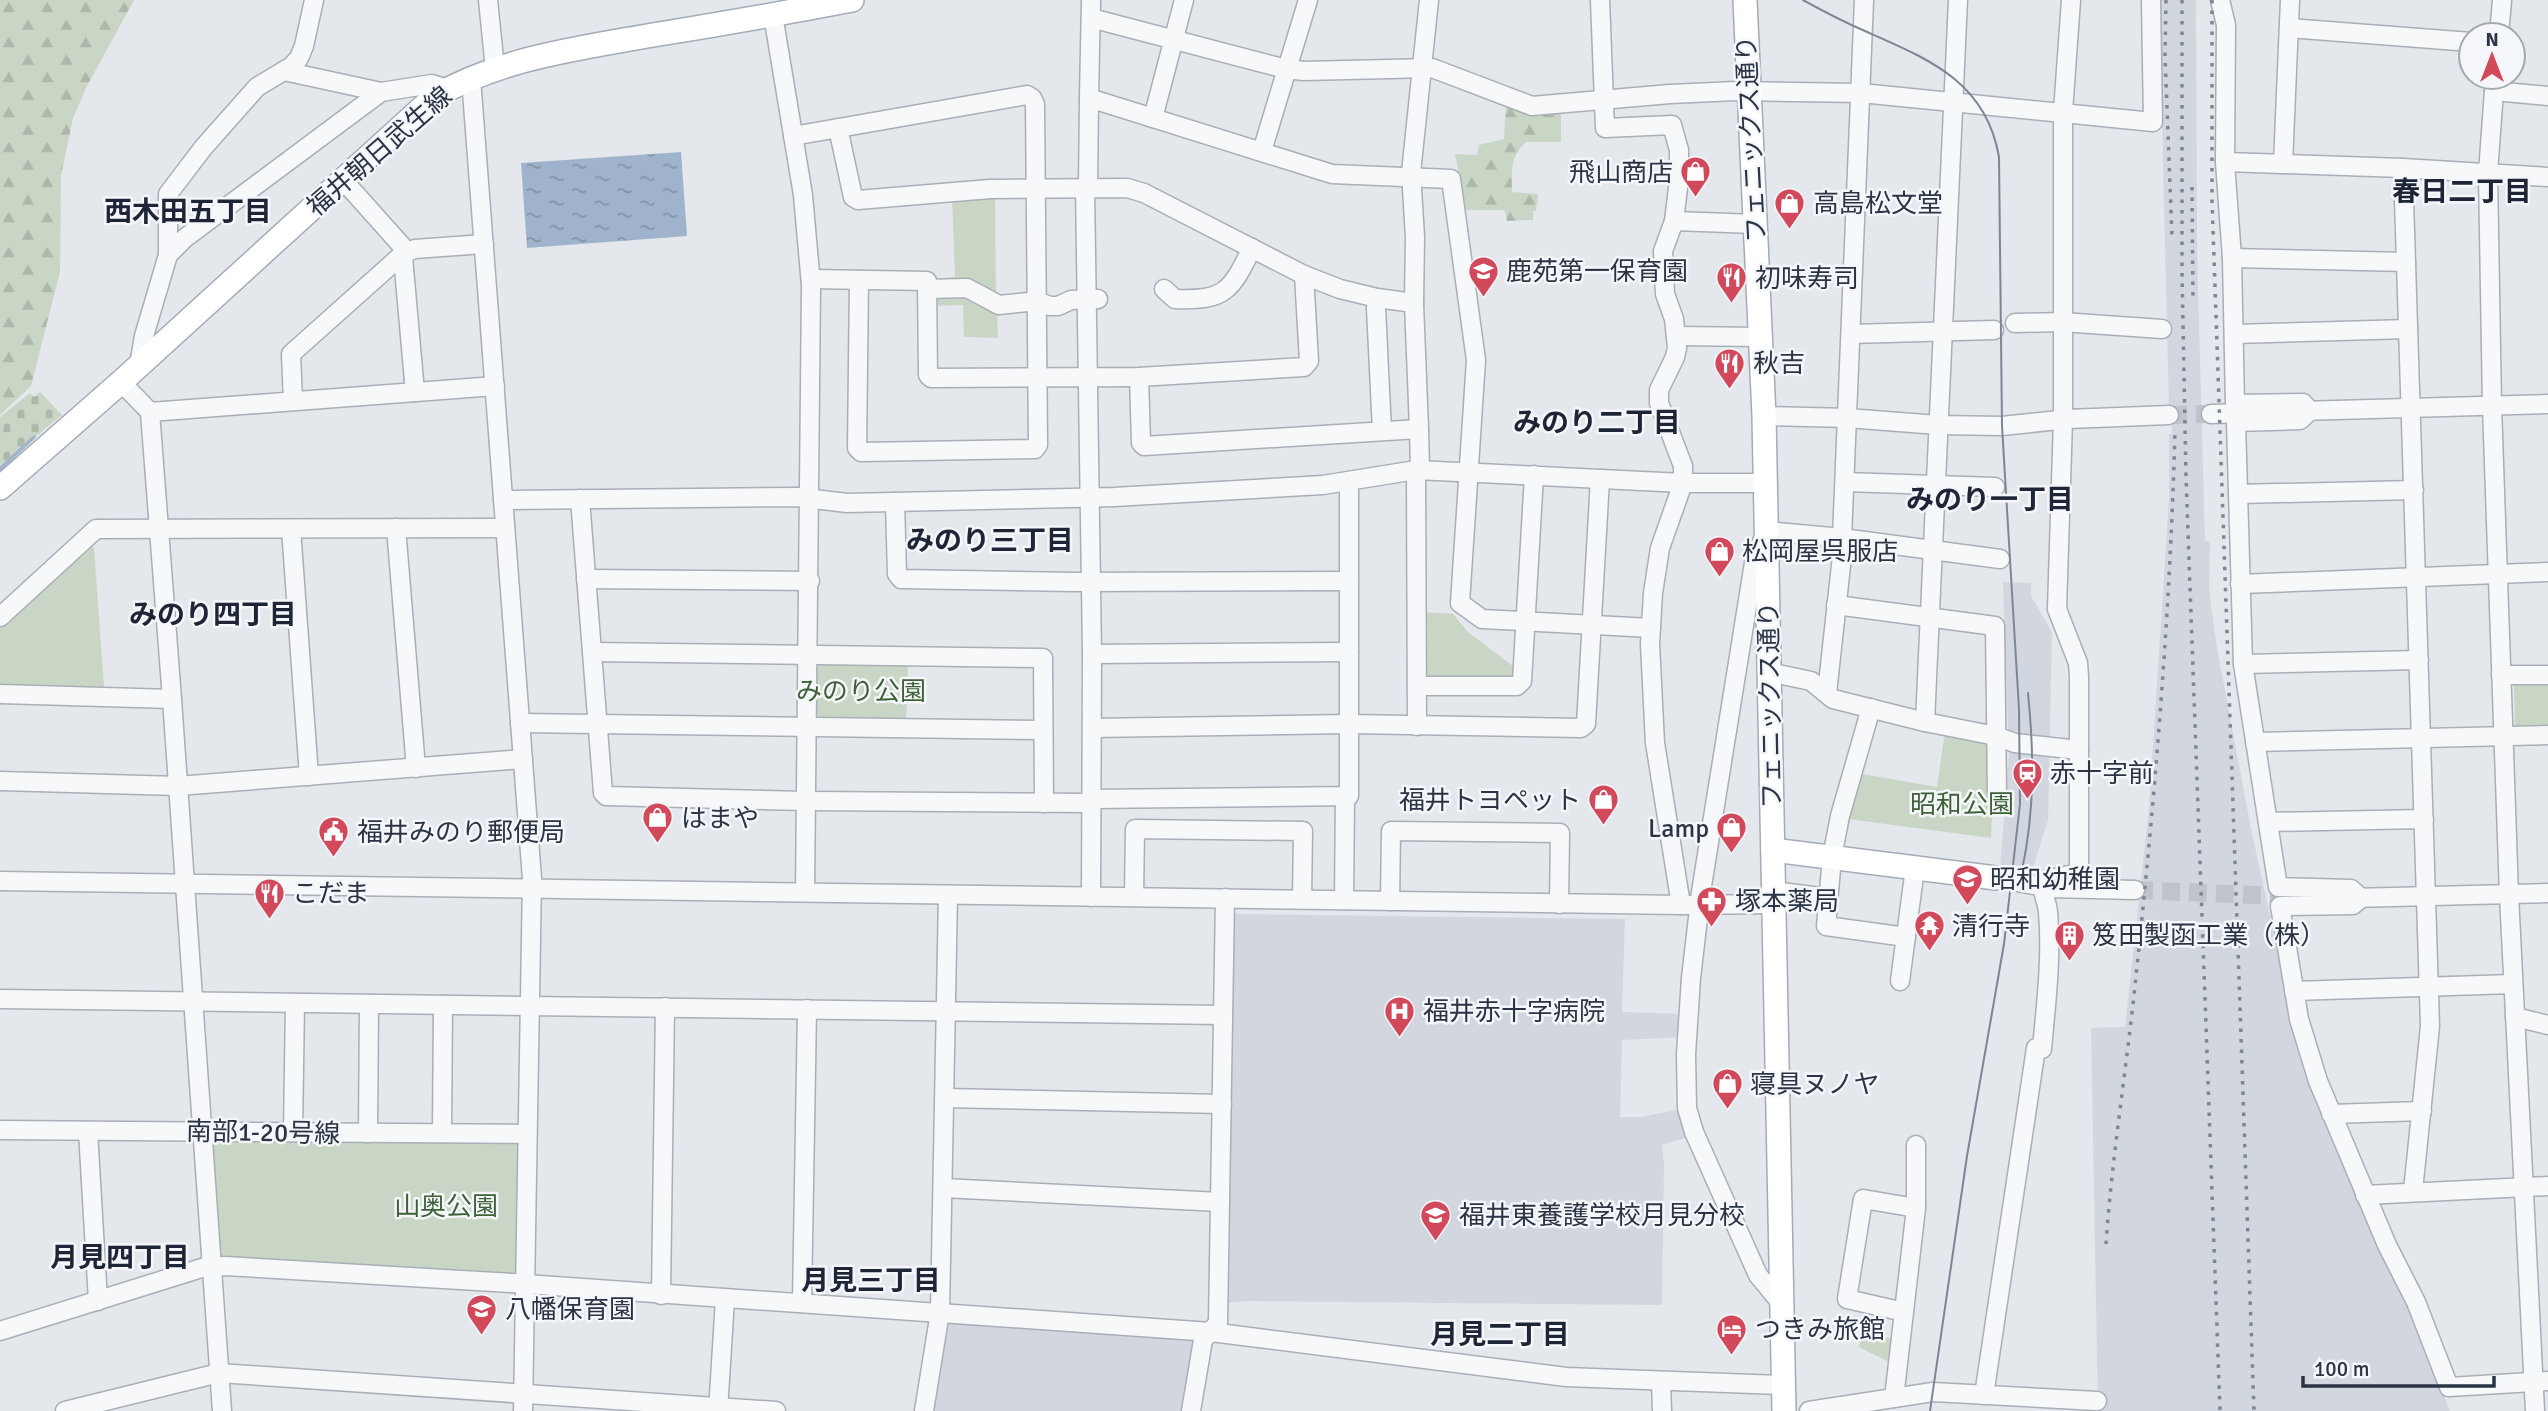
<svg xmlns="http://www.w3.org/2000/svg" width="2548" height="1411" font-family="Signika,'Noto Sans JP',sans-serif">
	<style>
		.built { fill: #d2d6de }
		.forest { fill: url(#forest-firs) }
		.cemetery { fill: url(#cemetery-stones) }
		.park { fill: #c9d6c5 }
		.water { fill: url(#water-ripples) }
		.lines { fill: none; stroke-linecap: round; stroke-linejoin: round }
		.stream { stroke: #9fb4cc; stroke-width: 3.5 }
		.minor-tunnel { stroke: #bfc3cb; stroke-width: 18; stroke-dasharray: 18 9; stroke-linecap: butt }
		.minor-casing { stroke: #a9aeb7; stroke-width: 21 }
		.major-casing { stroke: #a3abb8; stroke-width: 26 }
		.minor { stroke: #f7f8fa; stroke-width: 18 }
		.major { stroke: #fff; stroke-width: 23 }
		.tram { stroke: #7d8696; stroke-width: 2 }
		.rail { stroke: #7d8696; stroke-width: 3.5; stroke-dasharray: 3.5 7; stroke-linecap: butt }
		.labels { text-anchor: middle; stroke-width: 5; stroke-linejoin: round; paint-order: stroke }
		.street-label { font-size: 26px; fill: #2b3445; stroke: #f4f6f9 }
		.poi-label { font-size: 26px; fill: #2b3445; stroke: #f4f6f9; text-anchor: start }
		.park-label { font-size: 26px; fill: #3f6138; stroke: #f4f6f9 }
		.neighbourhood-label { font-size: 28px; font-weight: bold; fill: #1d2536; stroke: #f4f6f9 }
	</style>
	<defs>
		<pattern id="forest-firs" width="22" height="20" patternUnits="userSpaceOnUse" patternTransform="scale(1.75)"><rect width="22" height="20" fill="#c9d6c5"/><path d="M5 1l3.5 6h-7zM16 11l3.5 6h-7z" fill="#adb8ab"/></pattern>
		<pattern id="cemetery-stones" width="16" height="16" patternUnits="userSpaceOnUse" patternTransform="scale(1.75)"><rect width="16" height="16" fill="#c9d6c5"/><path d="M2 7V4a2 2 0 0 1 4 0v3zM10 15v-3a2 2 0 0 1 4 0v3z" fill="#adb8ab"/></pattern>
		<pattern id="water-ripples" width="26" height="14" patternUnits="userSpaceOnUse" patternTransform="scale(1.75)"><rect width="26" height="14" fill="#9fb4cc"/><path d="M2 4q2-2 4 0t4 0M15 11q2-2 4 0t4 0" fill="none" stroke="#8293a7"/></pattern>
	</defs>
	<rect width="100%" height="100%" fill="#e4e7ec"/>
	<!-- built -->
	<g class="built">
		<path d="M2159 0H2196L2197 253 2205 541H2210L2209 590 2217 648 2251 829 2275 938 2287 976 2450 1411H2098L2091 1028 2125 1027 2149 808 2169 499V434H2172V409L2169 408Z"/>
		<path d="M2003 582 2031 583V596L2052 632 2048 820 2031 874 2000 868 2009 756Z"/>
		<path d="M1233 914 1625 919 1622 1012 1683 1014 1682 1037 1622 1040 1620 1117H1641L1682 1109 1689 1137 1662 1145 1664 1163 1662 1305 1246 1301 1225 1303Z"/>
		<path d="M952 1320 1193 1337 1198 1343 1186 1411H934L945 1327Z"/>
	</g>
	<!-- forest -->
	<g class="forest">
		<path d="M0 0H134L87 86 73 118 61 176 60 272 31 386 0 415Z"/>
		<path d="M1506 103 1561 110V142H1526C1509 159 1512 169 1512 192L1538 194 1536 211H1533V220L1507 221 1505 210H1466L1455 154 1477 155 1479 145 1504 139Z"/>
	</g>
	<!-- cemetery -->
	<path class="cemetery" d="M40 392 62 415 0 466V417L30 393 34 397Z"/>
	<!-- park -->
	<g class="park">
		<path d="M995 194 996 295 1031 297 997 312 998 338 964 337 963 305 934 306 933 279 955 277 952 197Z"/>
		<path d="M89 545 94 548 104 687 101 690 0 688V625Z"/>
		<path d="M1423 612 1453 614 1468 632 1518 670 1517 677 1428 682 1422 675Z"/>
		<path d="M823 662H908L906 721H825L815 713V668Z"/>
		<path d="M2514 680H2548V731H2515Z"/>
		<path d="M1945 731 1996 739 1991 838 1848 819 1856 773 1937 787Z"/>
		<path d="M216 1137 514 1140 520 1145 518 1273 513 1277 224 1259 219 1255 210 1142Z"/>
		<path d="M1862 1332 1898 1340 1895 1365 1859 1347Z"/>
	</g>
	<!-- water -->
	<path class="water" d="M681 152 687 236 527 248 521 163Z"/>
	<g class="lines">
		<!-- stream -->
		<path class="stream" d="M0 469 34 437"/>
		<!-- minor-tunnel -->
		<g class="minor-tunnel">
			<path d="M2169 415 2211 414"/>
			<path d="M2135 890 2278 896"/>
		</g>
		<defs>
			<g id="minor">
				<path d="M488 0 495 69"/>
				<path d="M1091 0 1089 98 1332 174 1451 179 1476 360 1460 603 1482 619 1651 628"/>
				<path d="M1600 0 1605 128 1672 125 1679 150V180L1674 221 1663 251 1665 294 1674 319 1677 348 1675 357 1659 390V403L1683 466V483L1660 548 1653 593 1650 644 1655 743 1681 905"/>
				<path d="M2220 0 2226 25 2225 162 2232 258 2235 404 2303 403 2310 411 2300 420 2236 422 2243 664 2278 887 2351 889 2361 898"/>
				<path d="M773 15 803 195 811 285 805 892"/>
				<path d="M1091 18 1286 69 1304 71 1432 68 1532 106 1670 94 1736 91 1861 93 2153 122 2151 0"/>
				<path d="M2289 28 2471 42"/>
				<path d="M2499 35 2502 0"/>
				<path d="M284 71 381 92"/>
				<path d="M2495 77 2488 173 2492 406 2509 895 2535 1411"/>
				<path d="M471 78 532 879 523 1411"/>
				<path d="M2494 91 2548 96"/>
				<path d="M1153 118 1184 0"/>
				<path d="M838 128 853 197 858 200 990 189 1127 188 1144 193 1304 275 1340 289 1377 298 1414 303"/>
				<path d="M793 136 1027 95 1032 98 1035 104 1038 445 1035 449 861 452 857 448 859 280"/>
				<path d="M1262 151 1308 0"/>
				<path d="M2225 162 2403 168 2548 177"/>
				<path d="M2283 164 2290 0"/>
				<path d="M2403 168 2430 1026 2413 1191"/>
				<path d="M343 180 402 246 415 392"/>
				<path d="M1085 187 1092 654 1091 897"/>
				<path d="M1088 187 1089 98"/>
				<path d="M1674 221 1755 224"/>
				<path d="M168 255V194L203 148 257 87 292 66 299 58 304 46 314 0"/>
				<path d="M2232 258 2406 262"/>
				<path d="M811 279 927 281 928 375 931 378 1139 377 1304 367 1309 361 1304 275"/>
				<path d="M927 289 967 288 999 305 1037 301 1050 306H1058L1071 300 1098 299"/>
				<path d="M1164 289 1175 299C1225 301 1231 291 1252 248"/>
				<path d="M1377 298 1376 308 1382 431"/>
				<path d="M2015 323 2062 322 2162 329"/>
				<path d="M1851 334 1994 330"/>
				<path d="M2234 334 2408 329"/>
				<path d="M1676 336 1761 337"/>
				<path d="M139 365 144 336 168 255 185 238 381 92 432 84 448 89"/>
				<path d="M1139 377 1141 443 1144 446 1419 429 1420 470"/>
				<path d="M121 382 150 412 495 386"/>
				<path d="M293 401 291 354 404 253 415 249 484 244"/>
				<path d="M2300 411 2548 404"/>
				<path d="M150 412 172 699 222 1411"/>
				<path d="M2211 414 2251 413"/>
				<path d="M1764 416 1847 418 1938 425 2002 426 2068 419 2169 415"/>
				<path d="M1419 429 1414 303 1415 237 1411 173 1429 0"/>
				<path d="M1416 470 1417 726"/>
				<path d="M1845 482 1995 487"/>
				<path d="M2238 494 2414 490"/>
				<path d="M580 499 603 793 606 796 806 801 1092 803"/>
				<path d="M503 500 797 497 847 503 1114 497 1323 485 1416 470 1683 483H1766"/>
				<path d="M895 502 897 574 901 579 1074 582 1349 581"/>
				<path d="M396 528 416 768"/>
				<path d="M291 529 309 776"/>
				<path d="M1842 538 1864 0"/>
				<path d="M586 579 810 581"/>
				<path d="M2240 584 2548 572"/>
				<path d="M1836 605 1995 626 1997 794"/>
				<path d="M0 617 96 529 505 528"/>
				<path d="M592 652 1043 658 1044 803"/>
				<path d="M1092 654 1349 652"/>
				<path d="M2243 664 2419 660"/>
				<path d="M1769 672 1811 681 1833 699 1925 722 1996 736 2015 743 2079 750"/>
				<path d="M2501 675H2548"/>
				<path d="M1418 686H1517L1522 681 1534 475"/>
				<path d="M1827 693 1844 538"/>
				<path d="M0 694 172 699"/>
				<path d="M1871 708 1840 816 1832 857 1826 926 1906 937"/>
				<path d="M1925 722 1958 0"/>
				<path d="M520 723 1043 730"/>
				<path d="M1092 728 1349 724 1581 728 1586 724 1600 479"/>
				<path d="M2255 742 2548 735"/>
				<path d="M0 781 178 786 523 759"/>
				<path d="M1092 799 1349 796V482"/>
				<path d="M2268 822 2424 819"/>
				<path d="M1996 878 2050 888 2135 890"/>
				<path d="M0 881 1681 905 1773 904"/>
				<path d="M1773 891 1828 898"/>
				<path d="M1134 897 1135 829 1303 831 1302 899"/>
				<path d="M2352 898 2548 893"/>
				<path d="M2361 898 2353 905 2280 906 2299 1019 2318 1081 2387 1245 2416 1302 2449 1387 2548 1381"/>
				<path d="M1344 900 1345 796"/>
				<path d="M1390 901 1391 831 1560 833 1559 904"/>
				<path d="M1900 981 1915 868"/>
				<path d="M2294 991 2513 984"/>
				<path d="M0 999 1223 1015"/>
				<path d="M2515 1017 2548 1025"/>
				<path d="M945 1098 1222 1104"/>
				<path d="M2331 1114 2422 1111"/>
				<path d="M0 1130 527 1134"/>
				<path d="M88 1131 98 1301"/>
				<path d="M293 1132 295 1003"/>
				<path d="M368 1133 369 1004"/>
				<path d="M442 1133 443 1005"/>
				<path d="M943 1188 1220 1202"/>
				<path d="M2365 1195 2548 1186"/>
				<path d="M661 1295 665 1007"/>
				<path d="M802 1303 807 1009"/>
				<path d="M1781 1303 1758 1275 1694 1132 1687 1108 1686 1054 1691 978 1701 892 1754 563 1766 531 1842 538 2000 559"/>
				<path d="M1904 1312 1847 1299 1863 1199 1916 1208"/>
				<path d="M0 1331 205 1267 225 1266 512 1283 1211 1332 1566 1377 1783 1385"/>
				<path d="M1661 1381 1662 1411"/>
				<path d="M1984 1395 2036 1048 2042 1049C2046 1004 2052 957 2048 912 2047 900 2040 891 2045 880L2079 873V677L2078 663 2057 609 2063 420V112L2071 0"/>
				<path d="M1894 1398 1916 1208V1145"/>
				<path d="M65 1411 219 1373 776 1411"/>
				<path d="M718 1411 725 1299"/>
				<path d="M924 1411 940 1312 948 895"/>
				<path d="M1191 1411 1203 1340 1218 1323 1225 898"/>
				<path d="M1809 1411 1933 1392 2097 1401"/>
			</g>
			<g id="major">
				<path d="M1745 0 1764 416 1784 1411"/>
				<path d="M0 488 121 382 434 97C499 59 574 49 647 36 716 25 784 13 852 0"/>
				<path d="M1773 850 1996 878"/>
			</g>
		</defs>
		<!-- minor casing -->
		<use href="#minor" class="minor-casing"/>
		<!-- major casing -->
		<use href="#major" class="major-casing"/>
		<!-- minor -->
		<use href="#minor" class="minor"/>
		<!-- major -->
		<use href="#major" class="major"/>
		<!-- tram -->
		<g class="tram">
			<path d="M1803 0C1823 11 1844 22 1865 31 1928 59 1986 81 1999 157L2002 426 2019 709 2020 804 2004 944 1967 1156 1930 1411"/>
			<path d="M2022 870C2035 810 2034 753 2028 693"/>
		</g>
		<!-- rail -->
		<g class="rail">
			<path d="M2166 0 2165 56 2172 236"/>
			<path d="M2182 0V272L2186 477 2220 1411"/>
			<path d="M2212 0V200L2254 1411"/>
			<path d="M2192 187 2193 302"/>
			<path d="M2106 1244C2112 1155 2127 1066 2136 976 2155 796 2170 614 2175 432"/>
		</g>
	</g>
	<!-- icons -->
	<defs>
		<symbol id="shop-pin" viewBox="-11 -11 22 30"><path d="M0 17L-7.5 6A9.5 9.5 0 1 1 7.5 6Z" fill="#d1495b" stroke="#f4f6f9"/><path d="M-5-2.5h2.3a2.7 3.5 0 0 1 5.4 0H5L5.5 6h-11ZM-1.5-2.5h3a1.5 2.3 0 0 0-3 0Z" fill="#fff"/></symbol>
		<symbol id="school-pin" viewBox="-11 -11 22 30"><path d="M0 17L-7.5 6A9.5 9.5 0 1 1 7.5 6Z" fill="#d1495b" stroke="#f4f6f9"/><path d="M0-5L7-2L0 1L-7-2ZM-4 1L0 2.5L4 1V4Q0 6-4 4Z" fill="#fff"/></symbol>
		<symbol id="restaurant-pin" viewBox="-11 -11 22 30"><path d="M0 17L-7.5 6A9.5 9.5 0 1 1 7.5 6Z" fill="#d1495b" stroke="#f4f6f9"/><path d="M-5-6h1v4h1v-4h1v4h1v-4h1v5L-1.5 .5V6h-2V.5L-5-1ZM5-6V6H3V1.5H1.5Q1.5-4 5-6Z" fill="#fff"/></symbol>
		<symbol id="station-pin" viewBox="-11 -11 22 30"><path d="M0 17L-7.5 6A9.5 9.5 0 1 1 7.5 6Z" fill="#d1495b" stroke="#f4f6f9"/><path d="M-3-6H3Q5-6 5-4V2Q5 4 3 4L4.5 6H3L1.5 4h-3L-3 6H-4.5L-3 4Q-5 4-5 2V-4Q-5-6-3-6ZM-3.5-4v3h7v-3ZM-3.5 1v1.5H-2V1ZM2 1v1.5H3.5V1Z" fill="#fff"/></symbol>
		<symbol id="civic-pin" viewBox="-11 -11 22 30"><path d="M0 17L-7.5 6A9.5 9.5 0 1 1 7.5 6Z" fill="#d1495b" stroke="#f4f6f9"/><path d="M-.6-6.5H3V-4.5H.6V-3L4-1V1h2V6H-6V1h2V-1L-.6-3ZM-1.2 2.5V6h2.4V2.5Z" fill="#fff"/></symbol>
		<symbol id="pharmacy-pin" viewBox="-11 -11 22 30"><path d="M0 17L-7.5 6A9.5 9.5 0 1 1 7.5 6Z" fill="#d1495b" stroke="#f4f6f9"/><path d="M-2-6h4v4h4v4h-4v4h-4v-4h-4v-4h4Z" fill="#fff"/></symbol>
		<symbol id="temple-pin" viewBox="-11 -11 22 30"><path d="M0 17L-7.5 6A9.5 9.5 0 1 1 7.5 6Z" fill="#d1495b" stroke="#f4f6f9"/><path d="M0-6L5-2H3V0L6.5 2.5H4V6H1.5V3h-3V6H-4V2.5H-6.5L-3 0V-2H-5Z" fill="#fff"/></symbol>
		<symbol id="building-pin" viewBox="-11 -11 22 30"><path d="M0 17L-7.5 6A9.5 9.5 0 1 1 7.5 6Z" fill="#d1495b" stroke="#f4f6f9"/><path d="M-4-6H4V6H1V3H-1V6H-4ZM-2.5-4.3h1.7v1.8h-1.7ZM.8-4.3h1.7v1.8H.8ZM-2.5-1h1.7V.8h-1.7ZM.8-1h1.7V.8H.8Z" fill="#fff"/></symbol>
		<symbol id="hospital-pin" viewBox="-11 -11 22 30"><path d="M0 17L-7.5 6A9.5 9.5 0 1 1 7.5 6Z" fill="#d1495b" stroke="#f4f6f9"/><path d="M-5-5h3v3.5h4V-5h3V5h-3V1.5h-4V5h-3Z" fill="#fff"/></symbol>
		<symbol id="hotel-pin" viewBox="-11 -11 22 30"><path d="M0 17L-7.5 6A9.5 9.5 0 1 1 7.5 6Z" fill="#d1495b" stroke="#f4f6f9"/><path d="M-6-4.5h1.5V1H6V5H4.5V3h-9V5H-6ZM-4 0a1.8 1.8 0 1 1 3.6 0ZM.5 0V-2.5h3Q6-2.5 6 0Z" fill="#fff"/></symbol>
	</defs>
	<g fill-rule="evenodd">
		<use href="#shop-pin" x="1678" y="154" width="35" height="47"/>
		<use href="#shop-pin" x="1772" y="186" width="35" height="47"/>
		<use href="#school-pin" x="1466" y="254" width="35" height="47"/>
		<use href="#restaurant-pin" x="1714" y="260" width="35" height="47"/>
		<use href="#restaurant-pin" x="1712" y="346" width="35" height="47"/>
		<use href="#shop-pin" x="1702" y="534" width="35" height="47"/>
		<use href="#station-pin" x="2010" y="756" width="35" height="47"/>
		<use href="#shop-pin" x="1586" y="782" width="35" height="47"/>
		<use href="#shop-pin" x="640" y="800" width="35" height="47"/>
		<use href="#shop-pin" x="1714" y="810" width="35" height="47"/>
		<use href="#civic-pin" x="316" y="814" width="35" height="47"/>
		<use href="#school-pin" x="1950" y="862" width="35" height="47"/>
		<use href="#restaurant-pin" x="252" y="876" width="35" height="47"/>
		<use href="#pharmacy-pin" x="1694" y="884" width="35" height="47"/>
		<use href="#temple-pin" x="1912" y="908" width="35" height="47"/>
		<use href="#building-pin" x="2052" y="918" width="35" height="47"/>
		<use href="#hospital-pin" x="1382" y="994" width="35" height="47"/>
		<use href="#shop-pin" x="1710" y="1066" width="35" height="47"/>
		<use href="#school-pin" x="1418" y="1198" width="35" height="47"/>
		<use href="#school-pin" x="464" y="1292" width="35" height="47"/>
		<use href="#hotel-pin" x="1714" y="1312" width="35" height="47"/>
	</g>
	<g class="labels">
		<!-- street labels -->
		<g class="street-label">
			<text transform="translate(1751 139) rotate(-93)" y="9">フェニックス通り</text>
			<text transform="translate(379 151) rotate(-41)" y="9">福井朝日武生線</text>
			<text transform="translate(1770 705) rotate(-91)" y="9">フェニックス通り</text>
			<text transform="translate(263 1132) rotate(1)" y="9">南部1-20号線</text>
		</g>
		<!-- poi labels -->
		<g class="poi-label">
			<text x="1673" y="181" text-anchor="end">飛山商店</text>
			<text x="1813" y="212">高島松文堂</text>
			<text x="1506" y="280">鹿苑第一保育園</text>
			<text x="1755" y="287">初味寿司</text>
			<text x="1753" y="372">秋吉</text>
			<text x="1742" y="560">松岡屋呉服店</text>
			<text x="2050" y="782">赤十字前</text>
			<text x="1581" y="809" text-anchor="end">福井トヨペット</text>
			<text x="681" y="827">はまや</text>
			<text x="1709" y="837" text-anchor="end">Lamp</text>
			<text x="357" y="841">福井みのり郵便局</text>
			<text x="1990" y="888">昭和幼稚園</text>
			<text x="292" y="902">こだま</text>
			<text x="1735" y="910">塚本薬局</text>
			<text x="1952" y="935">清行寺</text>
			<text x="2092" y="944">笈田製函工業（株）</text>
			<text x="1423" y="1020">福井赤十字病院</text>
			<text x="1750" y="1093">寝具ヌノヤ</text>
			<text x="1459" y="1224">福井東養護学校月見分校</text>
			<text x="505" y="1318">八幡保育園</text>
			<text x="1755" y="1338">つきみ旅館</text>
		</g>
		<!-- park labels -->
		<g class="park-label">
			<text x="861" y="700">みのり公園</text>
			<text x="1962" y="813">昭和公園</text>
			<text x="446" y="1215">山奥公園</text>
		</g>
		<!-- neighbourhood labels -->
		<g class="neighbourhood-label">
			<text x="2462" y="201">春日二丁目</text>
			<text x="188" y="221">西木田五丁目</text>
			<text x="1597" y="432">みのり二丁目</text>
			<text x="1990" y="509">みのり一丁目</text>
			<text x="990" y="550">みのり三丁目</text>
			<text x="213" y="624">みのり四丁目</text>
			<text x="120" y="1267">月見四丁目</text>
			<text x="871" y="1290">月見三丁目</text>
			<text x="1500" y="1344">月見二丁目</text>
		</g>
	</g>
	<!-- north arrow -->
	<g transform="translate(2492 56)"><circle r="33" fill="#f4f6f9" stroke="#a4a8b1" stroke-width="2"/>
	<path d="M0-5L12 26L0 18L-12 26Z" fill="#d1495b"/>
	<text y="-10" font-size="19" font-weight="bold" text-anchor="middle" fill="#2b3445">N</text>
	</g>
	<!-- scale -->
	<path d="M2303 1376v10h191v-10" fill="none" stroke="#2b3445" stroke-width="3.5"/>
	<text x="2314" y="1376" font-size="21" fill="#2b3445" stroke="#f4f6f9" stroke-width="5" paint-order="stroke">100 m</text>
</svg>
